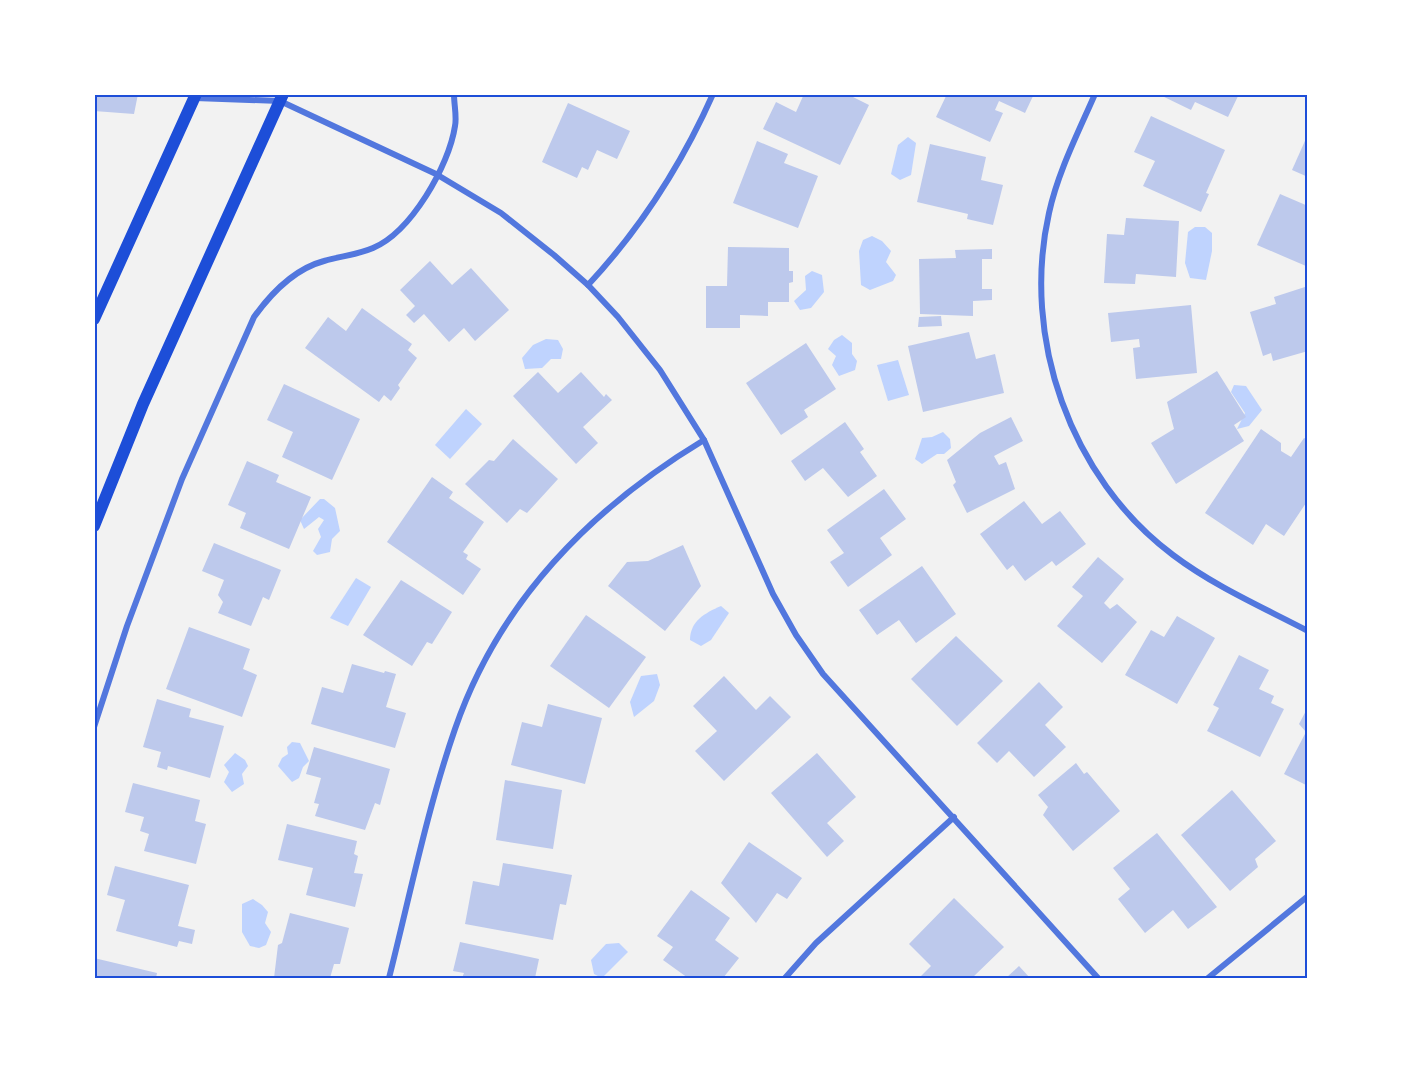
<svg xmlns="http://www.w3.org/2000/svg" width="1402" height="1073" font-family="Inter,sans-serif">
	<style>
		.water { fill: #bfd3fe }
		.building { fill: #bdc9ec }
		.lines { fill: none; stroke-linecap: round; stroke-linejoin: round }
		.minor { stroke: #5277de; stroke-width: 6 }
		.secondary { stroke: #1d4ed8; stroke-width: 12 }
		.neatline { fill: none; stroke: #1d4ed8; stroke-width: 2 }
	</style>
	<rect width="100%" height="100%" fill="#f2f2f2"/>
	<!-- water -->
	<g class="water">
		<path d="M908 137 916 143 911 175 900 180 891 174 898 145Z"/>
		<path d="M1195 227H1205L1212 233V251L1206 280 1190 278 1185 263 1188 232Z"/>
		<path d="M872 236 882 241 891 251 886 262 896 275 893 281 870 290 861 285 859 251 863 240Z"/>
		<path d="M812 271 822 275 824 292 811 308 800 310 794 301 806 290 805 276Z"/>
		<path d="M842 335 852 343V354L857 361 855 370 839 376 832 365 836 356 828 349 834 340Z"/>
		<path d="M546 339 558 340 563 349 561 359H551L542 368 525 369 522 358 533 345Z"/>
		<path d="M898 360 909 395 888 401 877 365Z"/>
		<path d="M1234 385 1246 386 1262 410 1249 426 1237 429 1245 413 1231 392Z"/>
		<path d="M466 409 482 424 450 459 435 445Z"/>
		<path d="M943 432 950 439 951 448 944 454H937L922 464 915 459 922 438 932 437Z"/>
		<path d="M320 499H324L335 508 340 531 332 539 330 552 317 555 313 551 321 537 318 529 324 520 319 517 304 529 300 520Z"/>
		<path d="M356 578 371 587 348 626 330 618Z"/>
		<path d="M721 606 729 613 711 640 701 646 690 640C690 621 705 613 721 606Z"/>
		<path d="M657 674 660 685 654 701 634 717 630 702 641 676Z"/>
		<path d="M292 742 300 743 309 761 303 767 299 778 292 782 278 766 282 758 288 754 287 747Z"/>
		<path d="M235 753 245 760 248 766 242 774 244 784 232 792 224 782 229 772 224 765Z"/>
		<path d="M253 899 262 905 268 912 265 923 271 932 266 945 259 948 250 946 242 932V904Z"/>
		<path d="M619 943 628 952 602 978 594 974 591 960 606 944Z"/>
	</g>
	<!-- building -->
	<g class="building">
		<path d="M94 94H138L134 114 94 111Z"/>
		<path d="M804 94H847L869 105 840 165 763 129 776 102 796 112Z"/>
		<path d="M947 94H1034L1025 113 999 101 995 110 1003 113 990 142 936 117Z"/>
		<path d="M1158 94H1239L1228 117 1195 102 1191 110Z"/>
		<path d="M568 103 630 131 617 159 597 150 588 170 582 167 577 178 542 162Z"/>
		<path d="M1151 116 1225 150 1206 193 1209 194 1201 212 1143 186 1155 161 1134 152Z"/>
		<path d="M1308 134V177L1292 170Z"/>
		<path d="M757 141 788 154 784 163 818 176 798 228 733 203Z"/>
		<path d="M930 144 986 157 981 180 1003 185 993 225 967 219 968 214 917 202Z"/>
		<path d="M1280 194 1308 206 1306 266 1257 245Z"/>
		<path d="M1126 218 1179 221 1176 277 1136 274 1135 284 1104 283 1107 234 1124 235Z"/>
		<path d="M728 247 789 248V271H793V282L789 283V302H768V316L740 315V328H706V286H727Z"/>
		<path d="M992 249V259H982V289H992V300L973 301V316L920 314 919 259 956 258 955 250Z"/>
		<path d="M430 261 452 285 471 268 509 310 475 341 464 328 449 342 424 314 414 323 406 315 415 306 400 290Z"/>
		<path d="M1308 286V351L1273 361 1271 353 1263 356 1250 312 1276 304 1274 297Z"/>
		<path d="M1191 305 1197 373 1136 379 1133 348 1140 347 1139 339 1111 342 1108 313Z"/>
		<path d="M362 308 412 344 408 350 417 358 398 385 400 388 391 401 384 395 379 402 305 348 328 317 346 331Z"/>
		<path d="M941 316 942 326 918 327 919 317Z"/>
		<path d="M969 332 976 359 995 354 1004 393 923 412 908 346Z"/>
		<path d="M806 343 836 389 804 410 808 417 781 435 746 383Z"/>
		<path d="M1217 371 1246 417 1234 425 1244 441 1176 484 1151 443 1174 429 1167 402Z"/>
		<path d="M538 372 558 393 581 372 604 397 606 394 612 400 583 427 598 443 576 464 513 396Z"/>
		<path d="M284 384 360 419 332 480 282 457 293 432 267 420Z"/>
		<path d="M1011 417 1023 441 994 456 999 465 1006 462 1015 489 967 513 953 485 956 482 947 460 980 433Z"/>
		<path d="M845 422 864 449 860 452 877 476 848 497 823 468 805 481 791 461Z"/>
		<path d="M1261 429 1281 443V451L1291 457 1304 438 1308 440V500L1284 536 1266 524 1253 545 1205 513Z"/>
		<path d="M513 439 558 479 527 513 520 509 507 523 465 484 489 460 494 461Z"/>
		<path d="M247 461 279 475 276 482 311 497 289 549 240 528 246 513 228 505Z"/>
		<path d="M432 477 453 492 449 498 484 522 463 552 468 555 466 559 481 569 463 595 387 542Z"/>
		<path d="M884 489 906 519 880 538 892 555 848 587 830 562 844 553 827 530Z"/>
		<path d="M1024 501 1042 524 1060 511 1086 544 1056 566 1052 561 1025 581 1013 565 1007 570 980 534Z"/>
		<path d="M214 543 281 570 269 600 263 597 251 626 218 613 223 602 218 595 224 580 202 571Z"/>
		<path d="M683 545 701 586 665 631 608 586 627 562 648 561Z"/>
		<path d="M1098 557 1124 579 1104 603 1110 609 1117 604 1137 622 1102 663 1057 626 1083 596 1072 587Z"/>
		<path d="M922 566 956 614 916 643 899 620 877 635 859 610Z"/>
		<path d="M401 580 452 612 432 644 427 642 412 666 363 635Z"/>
		<path d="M586 615 646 657 609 708 550 666Z"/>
		<path d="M1177 616 1215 638 1177 704 1125 675 1151 630 1164 637Z"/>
		<path d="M189 627 250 649 243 669 257 675 242 717 166 689Z"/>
		<path d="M956 636 1003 681 957 726 911 679Z"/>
		<path d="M1239 655 1269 670 1259 689 1274 696 1271 703 1284 709 1260 757 1207 731 1219 708 1213 705Z"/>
		<path d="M352 664 384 673 385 671 396 674 386 707 406 713 395 748 311 724 322 687 343 693Z"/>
		<path d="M724 676 756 710 770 696 791 717 724 781 695 751 717 731 693 706Z"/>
		<path d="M1039 682 1063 707 1045 725 1066 747 1034 777 1009 751 997 763 977 743Z"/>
		<path d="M157 699 191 709 189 717 224 726 210 778 168 766 167 770 157 767 161 752 143 747Z"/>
		<path d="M548 704 602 718 585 784 511 765 522 722 542 727Z"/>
		<path d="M1308 707V786L1284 774 1306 732 1299 724Z"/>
		<path d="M314 747 390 769 380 805 375 803 365 830 315 816 319 804 314 803 321 778 306 774Z"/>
		<path d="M817 753 856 797 827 823 844 841 827 857 771 793Z"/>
		<path d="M1076 763 1084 774 1087 772 1120 811 1073 851 1043 815 1048 807 1038 795Z"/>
		<path d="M505 780 562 790 553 849 496 840Z"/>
		<path d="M133 783 200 800 195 821 206 824 196 864 144 851 149 834 140 831 144 817 125 812Z"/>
		<path d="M1232 790 1276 841 1255 859 1258 867 1230 891 1181 835Z"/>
		<path d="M287 824 357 841 354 854 358 856 354 873 363 874 355 907 306 895 313 868 278 860Z"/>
		<path d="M1157 833 1217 907 1188 929 1173 910 1145 933 1118 899 1130 889 1113 868Z"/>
		<path d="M749 842 802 878 787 899 777 893 756 923 721 883Z"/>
		<path d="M503 863 572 875 566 905 560 904 553 940 465 924 473 881 499 886Z"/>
		<path d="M115 866 189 885 178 926 195 930 192 944 179 941 177 947 116 931 125 900 107 895Z"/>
		<path d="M691 890 730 918 715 940 739 958 723 978H688L663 960 673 947 657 936Z"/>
		<path d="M954 898 1004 947 972 978H919L931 966 909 944Z"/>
		<path d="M290 913 349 928 340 964H334L330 978H274L278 945 282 943Z"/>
		<path d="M460 942 539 959 535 978H462L464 973 453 971Z"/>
		<path d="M94 958 157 973 156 978H94Z"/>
		<path d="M1019 966 1030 978H1006Z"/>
	</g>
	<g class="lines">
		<!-- minor -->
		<g class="minor">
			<path d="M1095 94C1078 133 1058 172 1049 213 1021 337 1070 478 1173 555 1214 586 1262 607 1308 631"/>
			<path d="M195 98 280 101 436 174 501 213 554 255 588 285 618 317 660 370 704 440 773 594 796 635 823 674 1098 978"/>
			<path d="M588 285C641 228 681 166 713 94"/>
			<path d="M94 727 127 626 182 479 254 317C272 292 294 269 324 261 341 256 357 255 373 248 411 232 449 166 455 126 457 117 454 105 454 94"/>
			<path d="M389 978C410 895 427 810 455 729 499 601 590 509 704 440"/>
			<path d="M785 978 816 943 954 817"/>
			<path d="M1208 978 1308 896"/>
		</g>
		<!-- secondary -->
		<g class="secondary">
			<path d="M94 319 196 94"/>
			<path d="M94 526 143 404 283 94"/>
		</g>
	</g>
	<!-- border -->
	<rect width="1402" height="1073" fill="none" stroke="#ffffff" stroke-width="192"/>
	<rect x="96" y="96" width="1210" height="881" class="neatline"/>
</svg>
